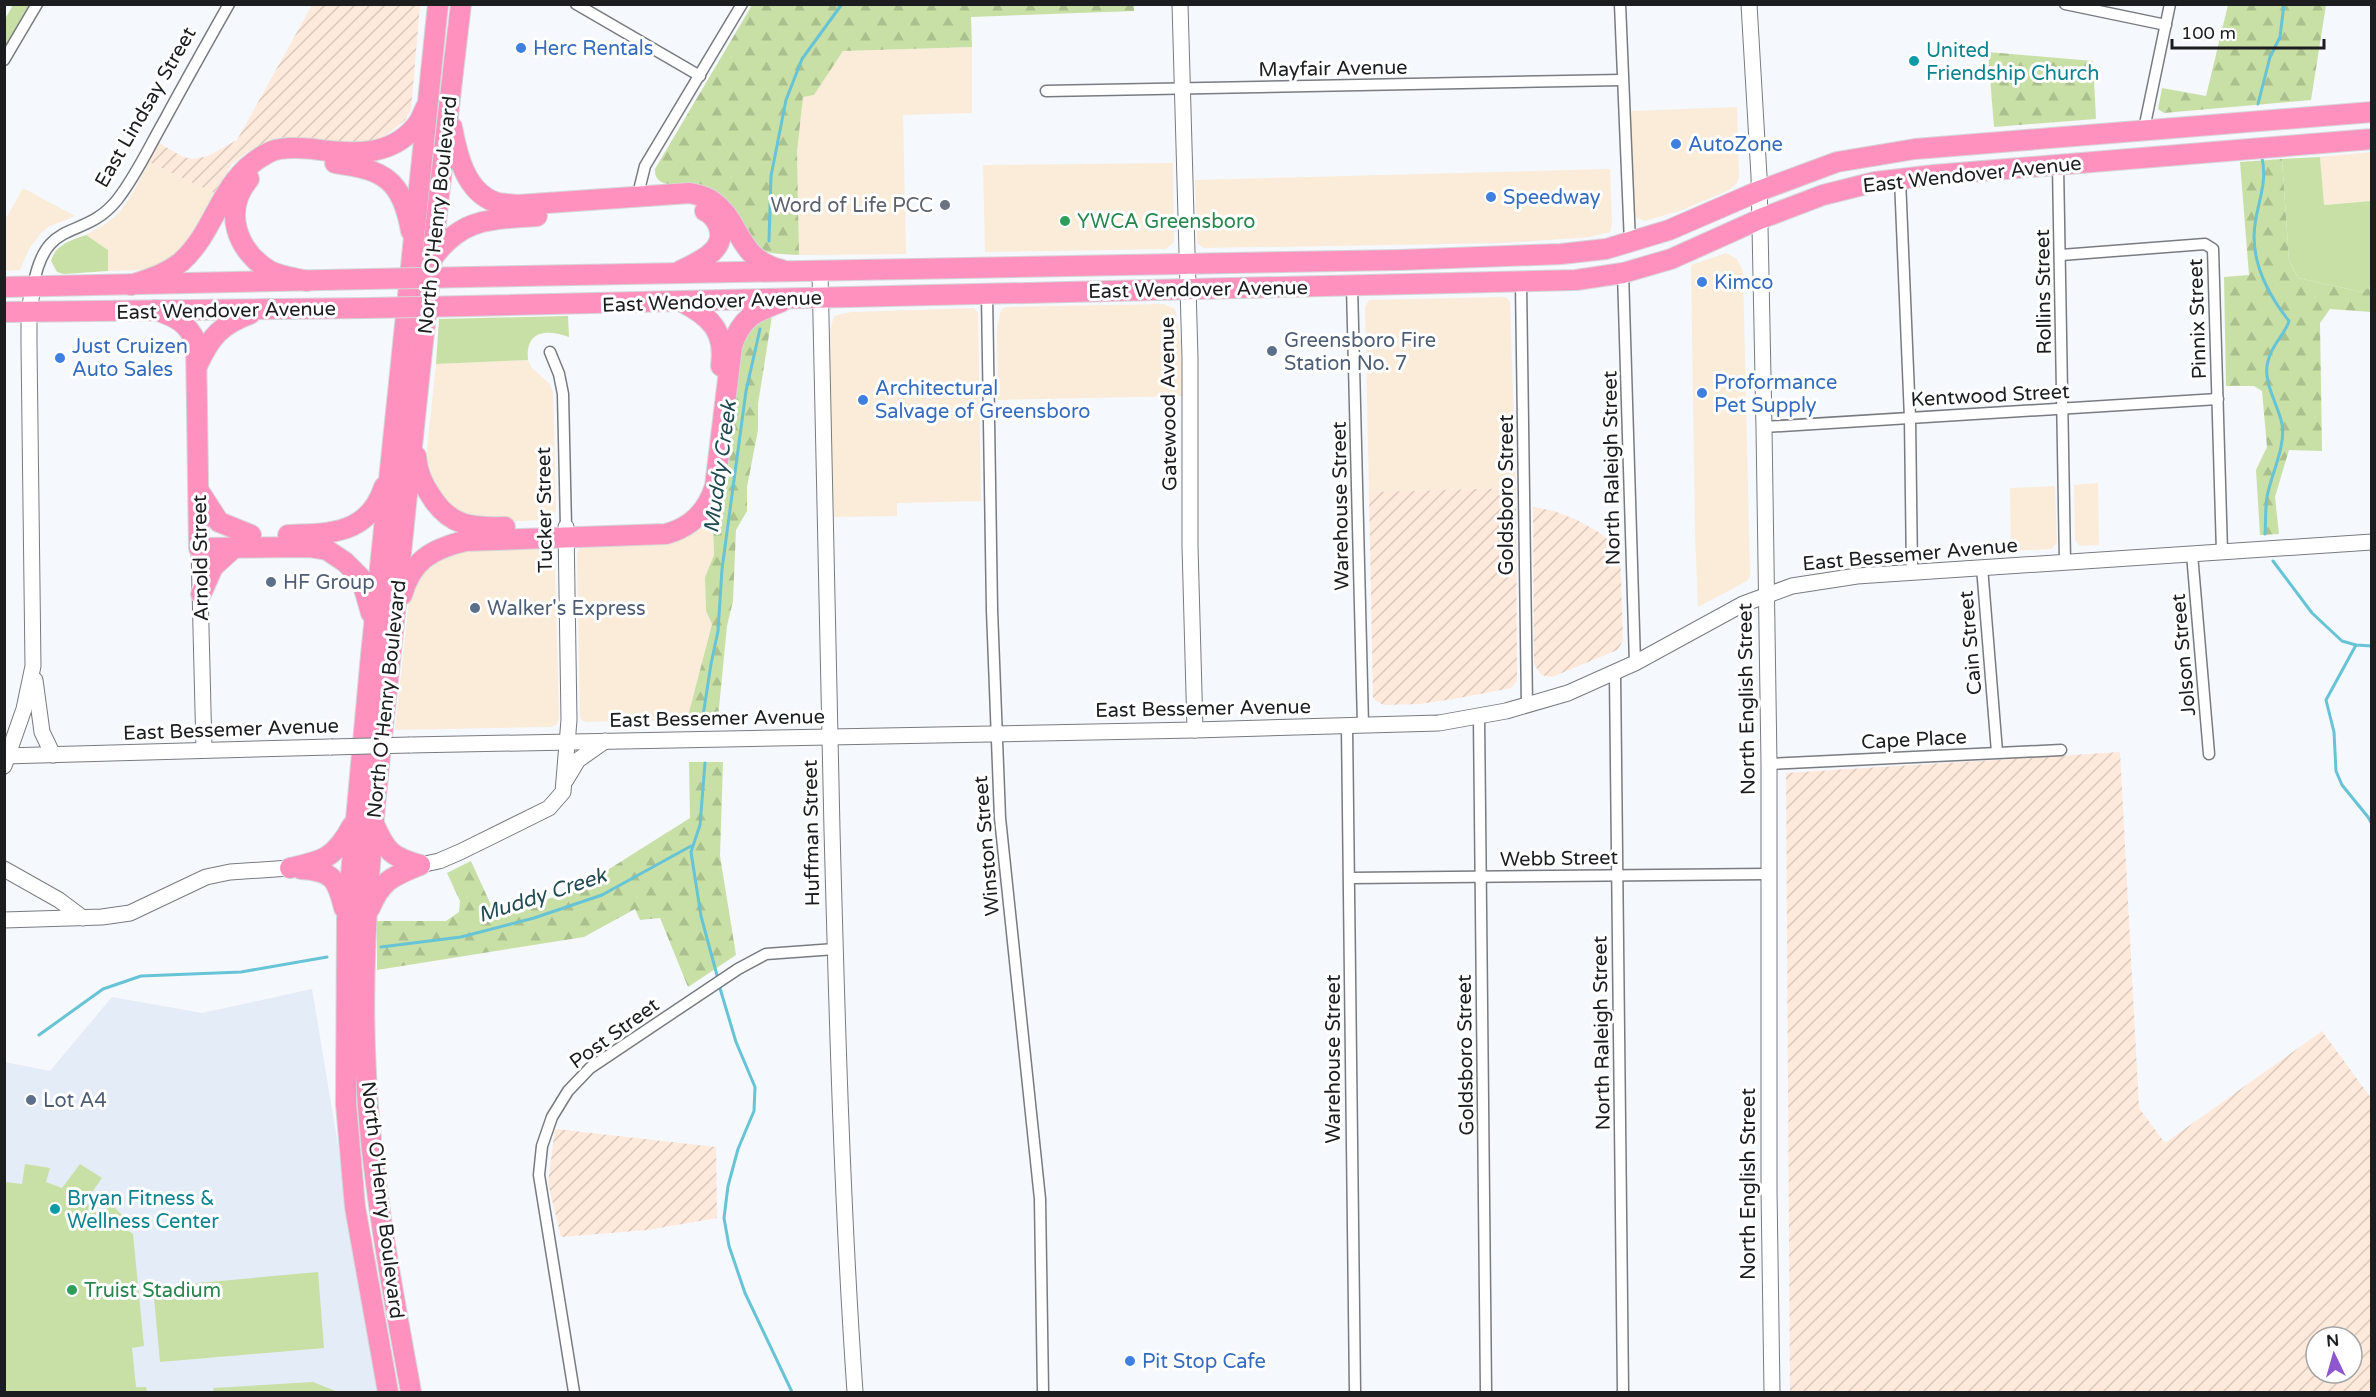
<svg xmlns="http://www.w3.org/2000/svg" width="2376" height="1397" font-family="'Varela Round',sans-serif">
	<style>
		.commercial { fill: #faecd8 }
		.industrial { fill: url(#industrial-furrows); fill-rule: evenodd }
		.built { fill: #e4ecf7 }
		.green { fill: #c8e0a5 }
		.forest { fill: url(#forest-firs) }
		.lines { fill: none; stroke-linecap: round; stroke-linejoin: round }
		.stream { stroke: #67c3d6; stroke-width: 3 }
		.street-casing { stroke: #787b7f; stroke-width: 13 }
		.secondary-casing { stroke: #787b7f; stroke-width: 17 }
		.highway-casing { stroke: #d6d6d7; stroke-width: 22 }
		.street { stroke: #fff; stroke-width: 10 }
		.secondary { stroke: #fff; stroke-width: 15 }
		.highway { stroke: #fe91bd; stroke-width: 20 }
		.secondary-bridge-casing { stroke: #787b7f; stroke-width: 17; stroke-linecap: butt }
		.highway-bridge-casing { stroke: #d6d6d7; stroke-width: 22; stroke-linecap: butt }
		.secondary-bridge { stroke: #fff; stroke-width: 15 }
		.highway-bridge { stroke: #fe91bd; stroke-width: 20 }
		.shop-dot { fill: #3f7fe0; stroke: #fff; stroke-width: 2 }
		.culture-dot { fill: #0f9aa8; stroke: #fff; stroke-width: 2 }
		.worship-dot { fill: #6b7280; stroke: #fff; stroke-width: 2 }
		.leisure-dot { fill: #2e9e5b; stroke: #fff; stroke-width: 2 }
		.service-dot { fill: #5c6f8a; stroke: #fff; stroke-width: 2 }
		.labels { text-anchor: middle; stroke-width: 6; stroke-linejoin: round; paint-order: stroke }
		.shop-label { font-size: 20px; fill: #366cbe; stroke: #fff; text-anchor: start }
		.culture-label { font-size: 20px; fill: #0d838f; stroke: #fff; text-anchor: start }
		.street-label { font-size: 20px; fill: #1c1d1f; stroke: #fff }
		.worship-label { font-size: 20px; fill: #5b616d; stroke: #fff; text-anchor: end }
		.leisure-label { font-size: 20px; fill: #27864d; stroke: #fff; text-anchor: start }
		.service-label { font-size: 20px; fill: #4e5e75; stroke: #fff; text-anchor: start }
		.water-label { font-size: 21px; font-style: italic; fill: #214b53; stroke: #fff }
	</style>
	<defs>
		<pattern id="industrial-furrows" width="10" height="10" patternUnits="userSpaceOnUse" patternTransform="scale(1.5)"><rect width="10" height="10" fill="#fee9db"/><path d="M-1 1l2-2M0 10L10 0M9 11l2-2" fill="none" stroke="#d9c7bc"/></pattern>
		<pattern id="forest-firs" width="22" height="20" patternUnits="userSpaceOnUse" patternTransform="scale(1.5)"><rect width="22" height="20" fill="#c8e0a5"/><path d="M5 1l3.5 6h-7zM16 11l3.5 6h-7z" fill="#abc08e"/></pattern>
	</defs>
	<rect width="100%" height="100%" fill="#f5f8fd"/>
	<!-- commercial -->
	<g class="commercial">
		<path d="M972 47V113L903 115 906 254 799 255 797 152 803 96 814 95 843 51Z"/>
		<path d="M1737 107 1739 177 1737 183 1729 190 1682 210 1645 221 1637 218 1633 212 1630 111Z"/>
		<path d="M2371 152V201L2323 205 2320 157Z"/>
		<path d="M149 162 214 193 187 242 179 252 166 262 142 270 108 271V250L86 235 107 223 119 213 131 196Z"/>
		<path d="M1173 163 1174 242 1166 249 985 252 983 165Z"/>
		<path d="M1610 169 1612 224 1610 232 1590 237 1506 243 1203 248 1197 243 1195 180Z"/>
		<path d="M23 188 75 216 48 227 41 233 29 249 20 270 5 271V216L7 217Z"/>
		<path d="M1726 253 1737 259 1743 271 1750 576 1747 581 1698 607 1695 534 1691 265Z"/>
		<path d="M1506 297 1510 302 1516 488 1369 492 1365 307 1369 300Z"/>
		<path d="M1164 304 1175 309 1181 342 1182 396 998 400 997 329 1001 310 1006 307Z"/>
		<path d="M974 308 978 313 981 501 897 503V516L832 517 829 334 834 316 851 312Z"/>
		<path d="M528 360 532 368 550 384 553 392 556 510 553 517 547 520 478 522 463 519 433 491 426 459 436 364Z"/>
		<path d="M2098 483 2099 545 2080 546 2075 540 2074 485Z"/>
		<path d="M2055 486 2057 543 2051 549 2011 551 2010 488Z"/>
		<path d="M705 520 713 525 714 555 705 577 706 611 712 624 687 720 586 722 582 720 580 716 577 553 580 547 586 543Z"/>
		<path d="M538 546 550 555 555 568 559 718 557 724 551 727 395 730 410 591 417 575 453 549Z"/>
	</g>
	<!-- industrial -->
	<g class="industrial">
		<path d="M312 5H420L411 109 405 120 382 138 367 143 356 144 288 137 277 138 246 153 232 164 214 193 149 162 159 143 183 157 193 159 208 156 237 140Z"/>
		<path d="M1516 488 1517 681 1511 688 1459 698 1420 704 1384 705 1376 701 1373 697 1369 492Z"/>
		<path d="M1533 507 1554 511 1577 520 1597 531 1620 549 1623 640 1620 646 1617 650 1552 677 1541 675 1534 664Z"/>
		<path d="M2120 752 2139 1108 2165 1143 2322 1031 2371 1098V1392H1790L1786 773ZM2316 1337H2352V1373H2316Z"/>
		<path d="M555 1129 716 1147 717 1218 647 1230 561 1237 548 1183Z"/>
	</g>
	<!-- built -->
	<path class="built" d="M312 989 379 1392H5L4 1062 50 1071 112 997 202 1013Z"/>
	<!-- green -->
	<g class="green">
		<path d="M13 5H29L5 48V19Z"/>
		<path d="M2320 157 2324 205 2371 201V286L2362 292 2298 278 2289 260 2282 159Z"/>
		<path d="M86 235 108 250V271L64 274 57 272 51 261C55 245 71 240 86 235Z"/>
		<path d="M568 316 569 337C547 329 525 330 528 360L436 364 439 319Z"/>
		<path d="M25 1164 50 1168 46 1182 62 1188 80 1164 102 1178 85 1202 99 1215 112 1205 128 1221 122 1226 133 1234 144 1346 132 1348 136 1387H146L147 1392H5V1182L22 1184Z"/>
		<path d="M318 1272 324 1348 160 1362 153 1287Z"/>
		<path d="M313 1382 338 1392H214L213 1388Z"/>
	</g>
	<!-- forest -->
	<g class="forest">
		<path d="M752 5H1134V11L971 17 972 47 843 51 814 95 803 97 797 152 799 255C786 254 770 255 758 248 748 242 735 209 724 198 721 195 716 193 712 190 693 178 654 195 655 169Z"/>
		<path d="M2228 5H2326L2311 100 2164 113 2158 109 2162 88 2206 96Z"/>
		<path d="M1988 52 2093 61 2096 119 1994 127Z"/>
		<path d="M2282 159 2289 260 2298 278 2362 292 2371 286V312L2330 309 2320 323 2322 451 2289 450 2275 497 2279 534 2260 535 2256 470 2267 447 2262 391 2254 386H2226L2224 277 2249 275 2240 162Z"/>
		<path d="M772 316 758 404V430L747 487V511L736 530 733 601 727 626 718 718 687 720 712 624 706 611 705 577 714 555 713 525 705 520 739 343 753 324Z"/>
		<path d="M689 762H723L720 856 736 955 688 987 660 918 640 920 635 909 584 937 377 970V921H446L459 912 460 901 447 873 471 861 496 916 572 891 579 879 598 876 690 818Z"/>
	</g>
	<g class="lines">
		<!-- stream -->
		<g class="stream">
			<path d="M2258 104 2270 57 2280 37 2284 4"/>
			<path d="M2262 158C2267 179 2260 197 2256 218 2248 256 2266 292 2289 321 2285 335 2272 343 2268 361 2262 382 2278 404 2282 424 2286 447 2271 474 2267 497 2265 508 2266 522 2265 534"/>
			<path d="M769 241 771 176 786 100 802 59 842 4"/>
			<path d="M2273 561 2312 613 2342 641 2356 645 2372 646"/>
			<path d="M2356 645 2326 700 2334 732 2336 771 2342 785 2368 817 2372 824"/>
			<path d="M703 716 711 664 718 631 722 569 746 391 760 329"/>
			<path d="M705 763 700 825 691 852 701 916 718 979"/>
			<path d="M381 947 461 937 534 918 602 895 691 846"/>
			<path d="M719 985 736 1042 755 1087 754 1111 738 1149 728 1186 724 1218 729 1246 745 1293 792 1392"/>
			<path d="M39 1035 103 989 141 976 241 972 327 957"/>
		</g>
		<defs>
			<g id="street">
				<path d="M576 4 700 76"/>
				<path d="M1620 4 1630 243"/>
				<path d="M2065 4 2166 25"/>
				<path d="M4 60 37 4"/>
				<path d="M1046 91 1622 80"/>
				<path d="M2144 129 2170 4"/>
				<path d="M2058 165 2065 562"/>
				<path d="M1900 179 1910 418 1912 572"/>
				<path d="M641 199 640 186 645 166 742 4"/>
				<path d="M2061 255 2205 244 2213 249 2222 552"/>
				<path d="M1623 273 1635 663"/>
				<path d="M1521 283 1527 706"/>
				<path d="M1352 286 1363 725"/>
				<path d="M33 287C46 214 82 243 117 200 136 176 149 147 164 121 185 82 207 43 229 4"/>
				<path d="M987 294 992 610 1000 818 1040 1199 1043 1392"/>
				<path d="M550 352 559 374 563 394 566 527"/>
				<path d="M1764 427 2218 399"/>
				<path d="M2192 554 2209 754"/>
				<path d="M1982 567 1997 752"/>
				<path d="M1615 673 1623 1392"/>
				<path d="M1479 717 1486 1392"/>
				<path d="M1347 726 1355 1392"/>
				<path d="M1769 764 2061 750"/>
				<path d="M1350 878 1768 874"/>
				<path d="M574 1392 539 1175 542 1146 552 1117 568 1091 590 1068 738 969 766 954 835 949"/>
			</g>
			<g id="secondary">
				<path d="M1180 4 1190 358V546L1195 730"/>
				<path d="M1749 4 1759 176 1764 427 1769 764V1190L1772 1392"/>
				<path d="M820 272C823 458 827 644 832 830 837 1017 842 1205 855 1392"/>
				<path d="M199 548 204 750"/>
				<path d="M35 680 42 732 53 755"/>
				<path d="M410 745 1195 730 1439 723 1506 711 1568 693 1635 663 1743 604 1792 586 1857 576 2372 542"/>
				<path d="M4 756 331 747"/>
				<path d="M4 766 24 709 33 666 29 345V312L33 287"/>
				<path d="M566 780 578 760 605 741"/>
				<path d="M420 865 439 861 460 852 549 808 563 792 569 720 566 527"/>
				<path d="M4 869 59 900 83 918"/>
				<path d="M4 920 102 917 130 913 206 877 230 872 290 868"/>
			</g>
			<g id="highway">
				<path d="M452 127C457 154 465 191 495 202 502 204 511 204 518 205L690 193C697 195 706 196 712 201 742 221 736 259 782 270"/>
				<path d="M335 163C384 170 402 179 411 231"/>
				<path d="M249 179C222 211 237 251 270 271 280 276 295 278 307 281"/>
				<path d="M431 260C462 217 488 220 537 216"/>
				<path d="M680 271C698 262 729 250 718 225 715 218 711 214 705 211"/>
				<path d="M469 277 1399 260 1561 254 1606 249 1669 230 1759 191 1837 162 1915 149 2372 112"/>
				<path d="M131 285C149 279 166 274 181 262 218 229 219 178 268 153 280 146 300 148 313 149 349 154 389 158 415 127 420 122 423 113 426 107"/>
				<path d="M4 287 370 279"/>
				<path d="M680 301C710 316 726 331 721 366"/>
				<path d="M467 306 1576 280 1623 273 1671 259 1760 219 1823 195 1875 182 1934 175 2372 139"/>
				<path d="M156 310C177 318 185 321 196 341L199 548 309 547 327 550 345 562 361 578 371 613"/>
				<path d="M4 312 369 308"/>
				<path d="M198 364C211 336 221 325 250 314"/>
				<path d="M416 456C417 470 423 485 431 496 449 526 472 528 505 527"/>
				<path d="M199 491 219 522 251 535"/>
				<path d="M288 535C330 534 369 534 384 487"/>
				<path d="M201 594 213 567 236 546"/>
				<path d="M402 595C412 560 432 549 465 541L666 534C691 527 707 512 715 486L732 346C741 318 754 312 781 302"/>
				<path d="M374 824C386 851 391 857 420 865"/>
				<path d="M290 868C323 861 335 858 352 826"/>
				<path d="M301 869C333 871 337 879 344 908"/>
				<path d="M370 908C382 879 394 876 420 865"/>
				<path d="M388 1392 355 1207 346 1104 347 918 371 655 438 4"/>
				<path d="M411 1392C392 1287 371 1181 366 1073 358 926 378 779 393 632 414 423 436 214 461 4"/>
			</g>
		</defs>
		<!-- street casing -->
		<use href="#street" class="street-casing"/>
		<!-- secondary casing -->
		<use href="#secondary" class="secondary-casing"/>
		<!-- highway casing -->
		<use href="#highway" class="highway-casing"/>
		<!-- street -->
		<use href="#street" class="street"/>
		<!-- secondary -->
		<use href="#secondary" class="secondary"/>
		<!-- highway -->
		<use href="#highway" class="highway"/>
		<defs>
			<path id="secondary-bridge" d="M331 747 410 745"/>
			<g id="highway-bridge">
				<path d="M370 279 469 277"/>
				<path d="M369 308 467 306"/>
			</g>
		</defs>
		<!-- secondary-bridge casing -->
		<use href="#secondary-bridge" class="secondary-bridge-casing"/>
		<!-- highway-bridge casing -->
		<use href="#highway-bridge" class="highway-bridge-casing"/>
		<!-- secondary-bridge -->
		<use href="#secondary-bridge" class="secondary-bridge"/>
		<!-- highway-bridge -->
		<use href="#highway-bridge" class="highway-bridge"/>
	</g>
	<!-- markers -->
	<g class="shop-dot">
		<circle cx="521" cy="48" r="6"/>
		<circle cx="1676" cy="144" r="6"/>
		<circle cx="1491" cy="197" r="6"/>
		<circle cx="1702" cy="282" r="6"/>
		<circle cx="60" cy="358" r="6"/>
		<circle cx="1702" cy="393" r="6"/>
		<circle cx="863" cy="400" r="6"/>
		<circle cx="1130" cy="1361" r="6"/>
	</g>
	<g class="culture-dot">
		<circle cx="1914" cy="61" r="6"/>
		<circle cx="55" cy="1209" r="6"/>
	</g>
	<circle class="worship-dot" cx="945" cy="205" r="6"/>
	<g class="leisure-dot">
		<circle cx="1065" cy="221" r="6"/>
		<circle cx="72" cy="1290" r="6"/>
	</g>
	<g class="service-dot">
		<circle cx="1272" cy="351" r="6"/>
		<circle cx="271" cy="582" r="6"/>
		<circle cx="475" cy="608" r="6"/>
		<circle cx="31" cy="1100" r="6"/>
	</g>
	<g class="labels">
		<!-- shop labels -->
		<g class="shop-label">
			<text x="533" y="55">Herc Rentals</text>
			<text x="1688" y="151">AutoZone</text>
			<text x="1503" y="204">Speedway</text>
			<text x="1714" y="289">Kimco</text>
			<text x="72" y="353">Just Cruizen<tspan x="72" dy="23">Auto Sales</tspan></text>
			<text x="1714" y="389">Proformance<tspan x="1714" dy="23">Pet Supply</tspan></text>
			<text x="875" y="395">Architectural<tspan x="875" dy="23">Salvage of Greensboro</tspan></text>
			<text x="1142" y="1368">Pit Stop Cafe</text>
		</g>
		<!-- culture labels -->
		<g class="culture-label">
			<text x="1926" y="57">United<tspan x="1926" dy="23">Friendship Church</tspan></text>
			<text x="67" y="1205">Bryan Fitness &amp;<tspan x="67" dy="23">Wellness Center</tspan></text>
		</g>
		<!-- street labels -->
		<g class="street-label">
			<text transform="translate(1333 68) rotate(-1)" y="7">Mayfair Avenue</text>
			<text transform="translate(145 107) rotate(-60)" y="7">East Lindsay Street</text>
			<text transform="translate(1972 174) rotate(-6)" y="7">East Wendover Avenue</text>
			<text transform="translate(437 215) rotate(-84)" y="7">North O'Henry Boulevard</text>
			<text transform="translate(1198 289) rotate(-1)" y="7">East Wendover Avenue</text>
			<text transform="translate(2043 292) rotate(-91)" y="7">Rollins Street</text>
			<text transform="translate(712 301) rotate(-2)" y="7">East Wendover Avenue</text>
			<text transform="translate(226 310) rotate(-1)" y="7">East Wendover Avenue</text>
			<text transform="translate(2197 319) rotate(-92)" y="7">Pinnix Street</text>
			<text transform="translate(1990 395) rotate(-3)" y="7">Kentwood Street</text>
			<text transform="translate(1168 404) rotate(-91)" y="7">Gatewood Avenue</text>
			<text transform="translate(1611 468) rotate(-91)" y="7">North Raleigh Street</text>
			<text transform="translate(1506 495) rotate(-90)" y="7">Goldsboro Street</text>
			<text transform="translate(1340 506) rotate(-91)" y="7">Warehouse Street</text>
			<text transform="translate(544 510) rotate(-91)" y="7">Tucker Street</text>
			<text transform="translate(1910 554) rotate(-5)" y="7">East Bessemer Avenue</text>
			<text transform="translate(200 558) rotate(-91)" y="7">Arnold Street</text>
			<text transform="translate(1970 643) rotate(-95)" y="7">Cain Street</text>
			<text transform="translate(2183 655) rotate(-95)" y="7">Jolson Street</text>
			<text transform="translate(386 699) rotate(-84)" y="7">North O'Henry Boulevard</text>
			<text transform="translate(1746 699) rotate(-91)" y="7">North English Street</text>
			<text transform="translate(1203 708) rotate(-1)" y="7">East Bessemer Avenue</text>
			<text transform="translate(717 718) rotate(-1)" y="7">East Bessemer Avenue</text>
			<text transform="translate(231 729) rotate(-2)" y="7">East Bessemer Avenue</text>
			<text transform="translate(1914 739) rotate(-3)" y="7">Cape Place</text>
			<text transform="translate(811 833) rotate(-91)" y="7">Huffman Street</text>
			<text transform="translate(986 846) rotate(-95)" y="7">Winston Street</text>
			<text transform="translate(1559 858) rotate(-1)" y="7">Webb Street</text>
			<text transform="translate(614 1033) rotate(-36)" y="7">Post Street</text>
			<text transform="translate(1601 1033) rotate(-91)" y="7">North Raleigh Street</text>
			<text transform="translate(1465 1055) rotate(-91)" y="7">Goldsboro Street</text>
			<text transform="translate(1333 1059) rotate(-90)" y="7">Warehouse Street</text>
			<text transform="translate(1748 1184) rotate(-90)" y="7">North English Street</text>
			<text transform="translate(383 1200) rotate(83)" y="7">North O'Henry Boulevard</text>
		</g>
		<!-- worship labels -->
		<g class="worship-label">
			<text x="933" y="212">Word of Life PCC</text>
		</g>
		<!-- leisure labels -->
		<g class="leisure-label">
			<text x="1077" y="228">YWCA Greensboro</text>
			<text x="84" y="1297">Truist Stadium</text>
		</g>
		<!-- service labels -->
		<g class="service-label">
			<text x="1284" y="347">Greensboro Fire<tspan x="1284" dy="23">Station No. 7</tspan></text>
			<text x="283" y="589">HF Group</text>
			<text x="487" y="615">Walker's Express</text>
			<text x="43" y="1107">Lot A4</text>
		</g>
		<!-- water labels -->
		<g class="water-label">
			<text transform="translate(720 467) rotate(-82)" y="7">Muddy Creek</text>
			<text transform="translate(542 895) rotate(-18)" y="7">Muddy Creek</text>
		</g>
	</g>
	<!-- border -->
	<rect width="2376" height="1397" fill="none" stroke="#1c1d1f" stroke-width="12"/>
	<!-- north arrow -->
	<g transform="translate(2334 1355) rotate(355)"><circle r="28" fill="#ffffff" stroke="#a4a5a5" stroke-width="1.5"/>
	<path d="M0-4.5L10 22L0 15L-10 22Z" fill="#8f57ce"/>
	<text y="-9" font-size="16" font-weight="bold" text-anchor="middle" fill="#1c1d1f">N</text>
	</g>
	<!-- scale -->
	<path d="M2172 39v9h152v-9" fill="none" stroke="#1c1d1f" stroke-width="3"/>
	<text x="2181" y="39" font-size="18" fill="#1c1d1f" stroke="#ffffff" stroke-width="4.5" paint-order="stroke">100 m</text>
</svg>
